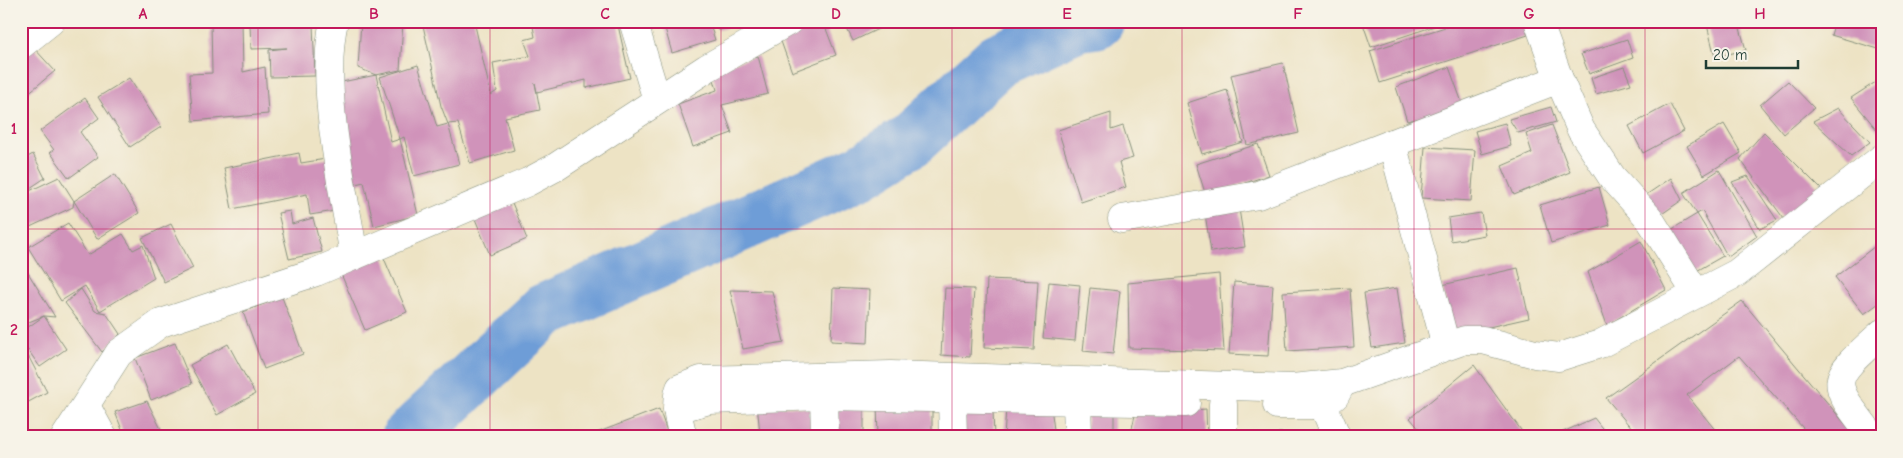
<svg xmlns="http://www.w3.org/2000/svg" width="1903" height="458" font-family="'Comic Neue',sans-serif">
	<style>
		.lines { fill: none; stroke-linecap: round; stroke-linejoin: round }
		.river { stroke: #6e9dd7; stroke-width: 55 }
		.building { fill: #d093ba }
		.minor-casing { stroke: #86907c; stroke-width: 29 }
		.minor { stroke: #fff; stroke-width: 28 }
		.grid { fill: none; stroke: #c2185b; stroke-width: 1; stroke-opacity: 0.55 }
		.neatline { fill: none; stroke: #c2185b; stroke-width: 2 }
		.grid-label { font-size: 16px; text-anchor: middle; font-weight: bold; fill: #c2185b }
	</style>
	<rect width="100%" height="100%" fill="#f7f3e8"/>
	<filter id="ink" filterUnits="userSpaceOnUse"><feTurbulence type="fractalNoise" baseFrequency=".02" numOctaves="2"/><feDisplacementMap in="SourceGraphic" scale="10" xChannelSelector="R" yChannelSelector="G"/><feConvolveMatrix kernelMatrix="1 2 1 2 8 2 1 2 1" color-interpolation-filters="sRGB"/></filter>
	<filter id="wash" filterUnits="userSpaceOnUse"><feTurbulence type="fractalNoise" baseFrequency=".0096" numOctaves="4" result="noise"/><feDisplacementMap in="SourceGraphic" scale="20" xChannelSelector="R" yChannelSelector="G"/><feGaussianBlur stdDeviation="1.12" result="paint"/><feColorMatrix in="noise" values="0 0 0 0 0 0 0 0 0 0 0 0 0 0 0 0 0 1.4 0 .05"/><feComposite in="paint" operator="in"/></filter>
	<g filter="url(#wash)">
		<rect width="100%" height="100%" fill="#ede3c4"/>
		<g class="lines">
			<!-- river -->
			<path class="river" d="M409 437 544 311 860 172 910 141 998 60 1077 24 1097 21"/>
		</g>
		<g id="blocks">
			<!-- building -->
			<g class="building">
				<path d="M211 21H242L243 72 265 67 268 114 193 121 189 74 212 73Z"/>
				<path d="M361 21H403L400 70 376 75 358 68Z"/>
				<path d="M422 21H474L491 95 497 91 493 63 530 56 524 40 535 37 532 21H617L630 78 586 88V80L537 92 535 83 540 110 505 117 514 150 470 163 458 123 448 124 441 106Z"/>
				<path d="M663 21H709L715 40 672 53Z"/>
				<path d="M715 21H747V22L718 30Z"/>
				<path d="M808 21H823L836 55 792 72 778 33Z"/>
				<path d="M843 21H895L853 41Z"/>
				<path d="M1362 21H1447V22L1371 47Z"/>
				<path d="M1464 21H1524L1528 35 1380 83 1370 51Z"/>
				<path d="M1706 21H1738L1746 50 1715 57Z"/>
				<path d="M1835 21H1882V50L1831 35Z"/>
				<path d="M267 24H313L315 76 270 77 269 50 287 48 251 49 250 25Z"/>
				<path d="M1627 39 1633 58 1589 74 1581 54Z"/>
				<path d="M33 47 55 71 21 99V56Z"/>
				<path d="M758 56 768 94 722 105 732 133 693 147 678 104 717 90 711 69Z"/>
				<path d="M1283 63 1299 133 1247 145 1231 75Z"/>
				<path d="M418 65 437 127 448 124 459 164 414 176 404 137 400 139 380 77Z"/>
				<path d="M1449 67 1464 108 1407 121 1396 87Z"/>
				<path d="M1624 67 1631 84 1596 94 1591 78Z"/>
				<path d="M376 75 391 142 400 139 418 215 374 226 364 182 347 186 342 82Z"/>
				<path d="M129 78 161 127 130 147 98 97Z"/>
				<path d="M1882 78V136L1851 98Z"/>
				<path d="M1788 81 1814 108 1784 134 1760 105Z"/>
				<path d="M1227 90 1243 142 1202 154 1187 103Z"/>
				<path d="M85 98 99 118 80 132 98 157 69 178 50 152 54 150 40 131Z"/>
				<path d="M1670 104 1684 131 1643 153 1629 126Z"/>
				<path d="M1551 107 1556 122 1518 133 1509 119Z"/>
				<path d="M1838 108 1870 142 1851 156 1813 121Z"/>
				<path d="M1111 113V130L1123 126 1133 158 1119 162 1126 187 1081 202 1058 130Z"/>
				<path d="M1505 123 1511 146 1482 154 1475 131Z"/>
				<path d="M1724 124 1741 153 1704 175 1687 146Z"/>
				<path d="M1552 125 1570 172 1514 195 1502 166 1532 153 1526 134Z"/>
				<path d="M1764 132 1824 192 1787 223 1740 159Z"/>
				<path d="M1258 144 1269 175 1206 196 1196 164Z"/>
				<path d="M1425 147 1475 150 1471 201 1421 198Z"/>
				<path d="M21 153 24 159 33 154 45 178 21 194Z"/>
				<path d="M299 153 301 163 332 158 341 210 310 215 307 194 232 209 224 168Z"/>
				<path d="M1719 170 1757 236 1728 257 1702 211 1697 214 1683 193Z"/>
				<path d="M115 174 139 213 97 239 74 201Z"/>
				<path d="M1748 176 1777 220 1760 229 1732 182Z"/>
				<path d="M59 177 74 201 73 207 30 227 21 208V195Z"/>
				<path d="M1671 178 1682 200 1656 218 1643 197Z"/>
				<path d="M1599 187 1610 225 1551 243 1540 205Z"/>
				<path d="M510 198 527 239 490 255 473 214Z"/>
				<path d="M1239 209 1245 247 1211 252 1205 214Z"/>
				<path d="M290 211 292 224 313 218 322 252 289 259 278 213Z"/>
				<path d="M1481 213 1485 235 1451 241 1448 218Z"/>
				<path d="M1697 214 1723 256 1693 273 1669 231Z"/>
				<path d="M68 223 88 255 123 234 133 250 143 245 154 278 100 311 85 286 61 301 28 247Z"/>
				<path d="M171 224 193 268 164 282 142 238Z"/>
				<path d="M1641 241 1666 290 1607 325 1588 272Z"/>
				<path d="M1879 243 1882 247V301L1864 314 1835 277Z"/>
				<path d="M383 256 407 312 365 330 341 274Z"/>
				<path d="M1518 268 1529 318 1453 335 1442 285Z"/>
				<path d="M27 271 55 317 44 316 21 325V274Z"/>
				<path d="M1219 274 1224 351 1129 348 1128 283Z"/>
				<path d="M987 279 1038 281 1034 350 984 348Z"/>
				<path d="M1049 282 1080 285 1075 341 1043 338Z"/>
				<path d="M1234 282 1273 285 1268 356 1229 354Z"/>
				<path d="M833 288 870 290 868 343 831 341Z"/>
				<path d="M945 288 974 289 970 357 941 355Z"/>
				<path d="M1090 288 1120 291 1113 354 1083 351Z"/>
				<path d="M1350 288 1354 347 1287 351 1283 292Z"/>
				<path d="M1397 288 1405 343 1372 348 1364 293Z"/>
				<path d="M81 289 95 311 106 313 120 334 102 352 65 303Z"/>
				<path d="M730 290 772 291 784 342 743 349Z"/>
				<path d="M282 297 303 354 264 369 243 312Z"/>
				<path d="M1742 301 1856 437H1811L1739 356 1687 395 1721 437H1639L1606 398Z"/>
				<path d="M44 316 66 349 40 367 21 340V332Z"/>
				<path d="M21 342 47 392 21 406Z"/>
				<path d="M175 343 192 384 151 400 135 358Z"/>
				<path d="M228 344 255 394 217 415 190 365Z"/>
				<path d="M1474 365 1526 437H1426L1410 418Z"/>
				<path d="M147 401 165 437H125L115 412Z"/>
				<path d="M963 403 993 411 994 437H961Z"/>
				<path d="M757 404 812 408 816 429 760 434Z"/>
				<path d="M832 405 864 407V437H833Z"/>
				<path d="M877 405 932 409V437H878Z"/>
				<path d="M1051 407 1055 437H1004L1006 408Z"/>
				<path d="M659 409 669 437H586Z"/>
				<path d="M1206 409 1207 437H1130L1135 415Z"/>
				<path d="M1088 410 1114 415V437H1085Z"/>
				<path d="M1594 418 1609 437H1552Z"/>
				<path d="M1278 433H1329L1330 437H1277Z"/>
			</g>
		</g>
	</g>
	<g filter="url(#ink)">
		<use href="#blocks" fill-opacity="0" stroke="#86907c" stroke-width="1"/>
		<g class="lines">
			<defs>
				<g id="minor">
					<path d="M334 21C319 88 343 187 354 256"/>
					<path d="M633 21 657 100"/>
					<path d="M1538 21 1559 79"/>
					<path d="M21 45 51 21"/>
					<path d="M1392 143 1446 346"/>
					<path d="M1122 219 1258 195 1559 79 1581 130 1612 177 1649 218 1696 293"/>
					<path d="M824 396 825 437"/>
					<path d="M952 399 953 437"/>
					<path d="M1077 401 1078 437"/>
					<path d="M1223 404V437"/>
					<path d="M1277 405H1323L1335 396 1342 383"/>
					<path d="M1323 405 1337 437"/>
					<path d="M86 406 103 437"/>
					<path d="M677 409 709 400 824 396 1186 403"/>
					<path d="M65 437 119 353 161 323 316 272 528 182 556 167 707 68 789 21"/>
					<path d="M683 437C679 420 674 404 680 388L701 380 891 375 1292 388 1342 383 1465 340H1483L1535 354 1559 357 1600 344 1737 273 1882 158"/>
					<path d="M1873 437C1828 379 1828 382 1882 333"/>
				</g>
			</defs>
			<!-- minor casing -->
			<use href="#minor" class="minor-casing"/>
			<!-- minor -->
			<use href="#minor" class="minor"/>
		</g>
	</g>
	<!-- grid -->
	<path class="grid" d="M258 21V437M490 21V437M721 21V437M952 21V437M1182 21V437M1414 21V437M1645 21V437M21 229H1882"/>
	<!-- margin -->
	<rect width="1903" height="458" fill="none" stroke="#f7f3e8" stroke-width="55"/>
	<!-- scale -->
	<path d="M1706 60v8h92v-8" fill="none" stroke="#1f3d34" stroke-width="2.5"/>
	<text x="1713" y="60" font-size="15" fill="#1f3d34" stroke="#f7f3e8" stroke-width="4" paint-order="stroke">20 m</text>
	<rect x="28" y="28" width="1848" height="402" class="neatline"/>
	<g class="grid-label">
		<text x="143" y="19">A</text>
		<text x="374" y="19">B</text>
		<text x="605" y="19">C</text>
		<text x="836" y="19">D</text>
		<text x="1067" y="19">E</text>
		<text x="1298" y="19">F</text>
		<text x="1529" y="19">G</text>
		<text x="1760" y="19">H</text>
		<text x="14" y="134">1</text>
		<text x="14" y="335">2</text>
	</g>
</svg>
